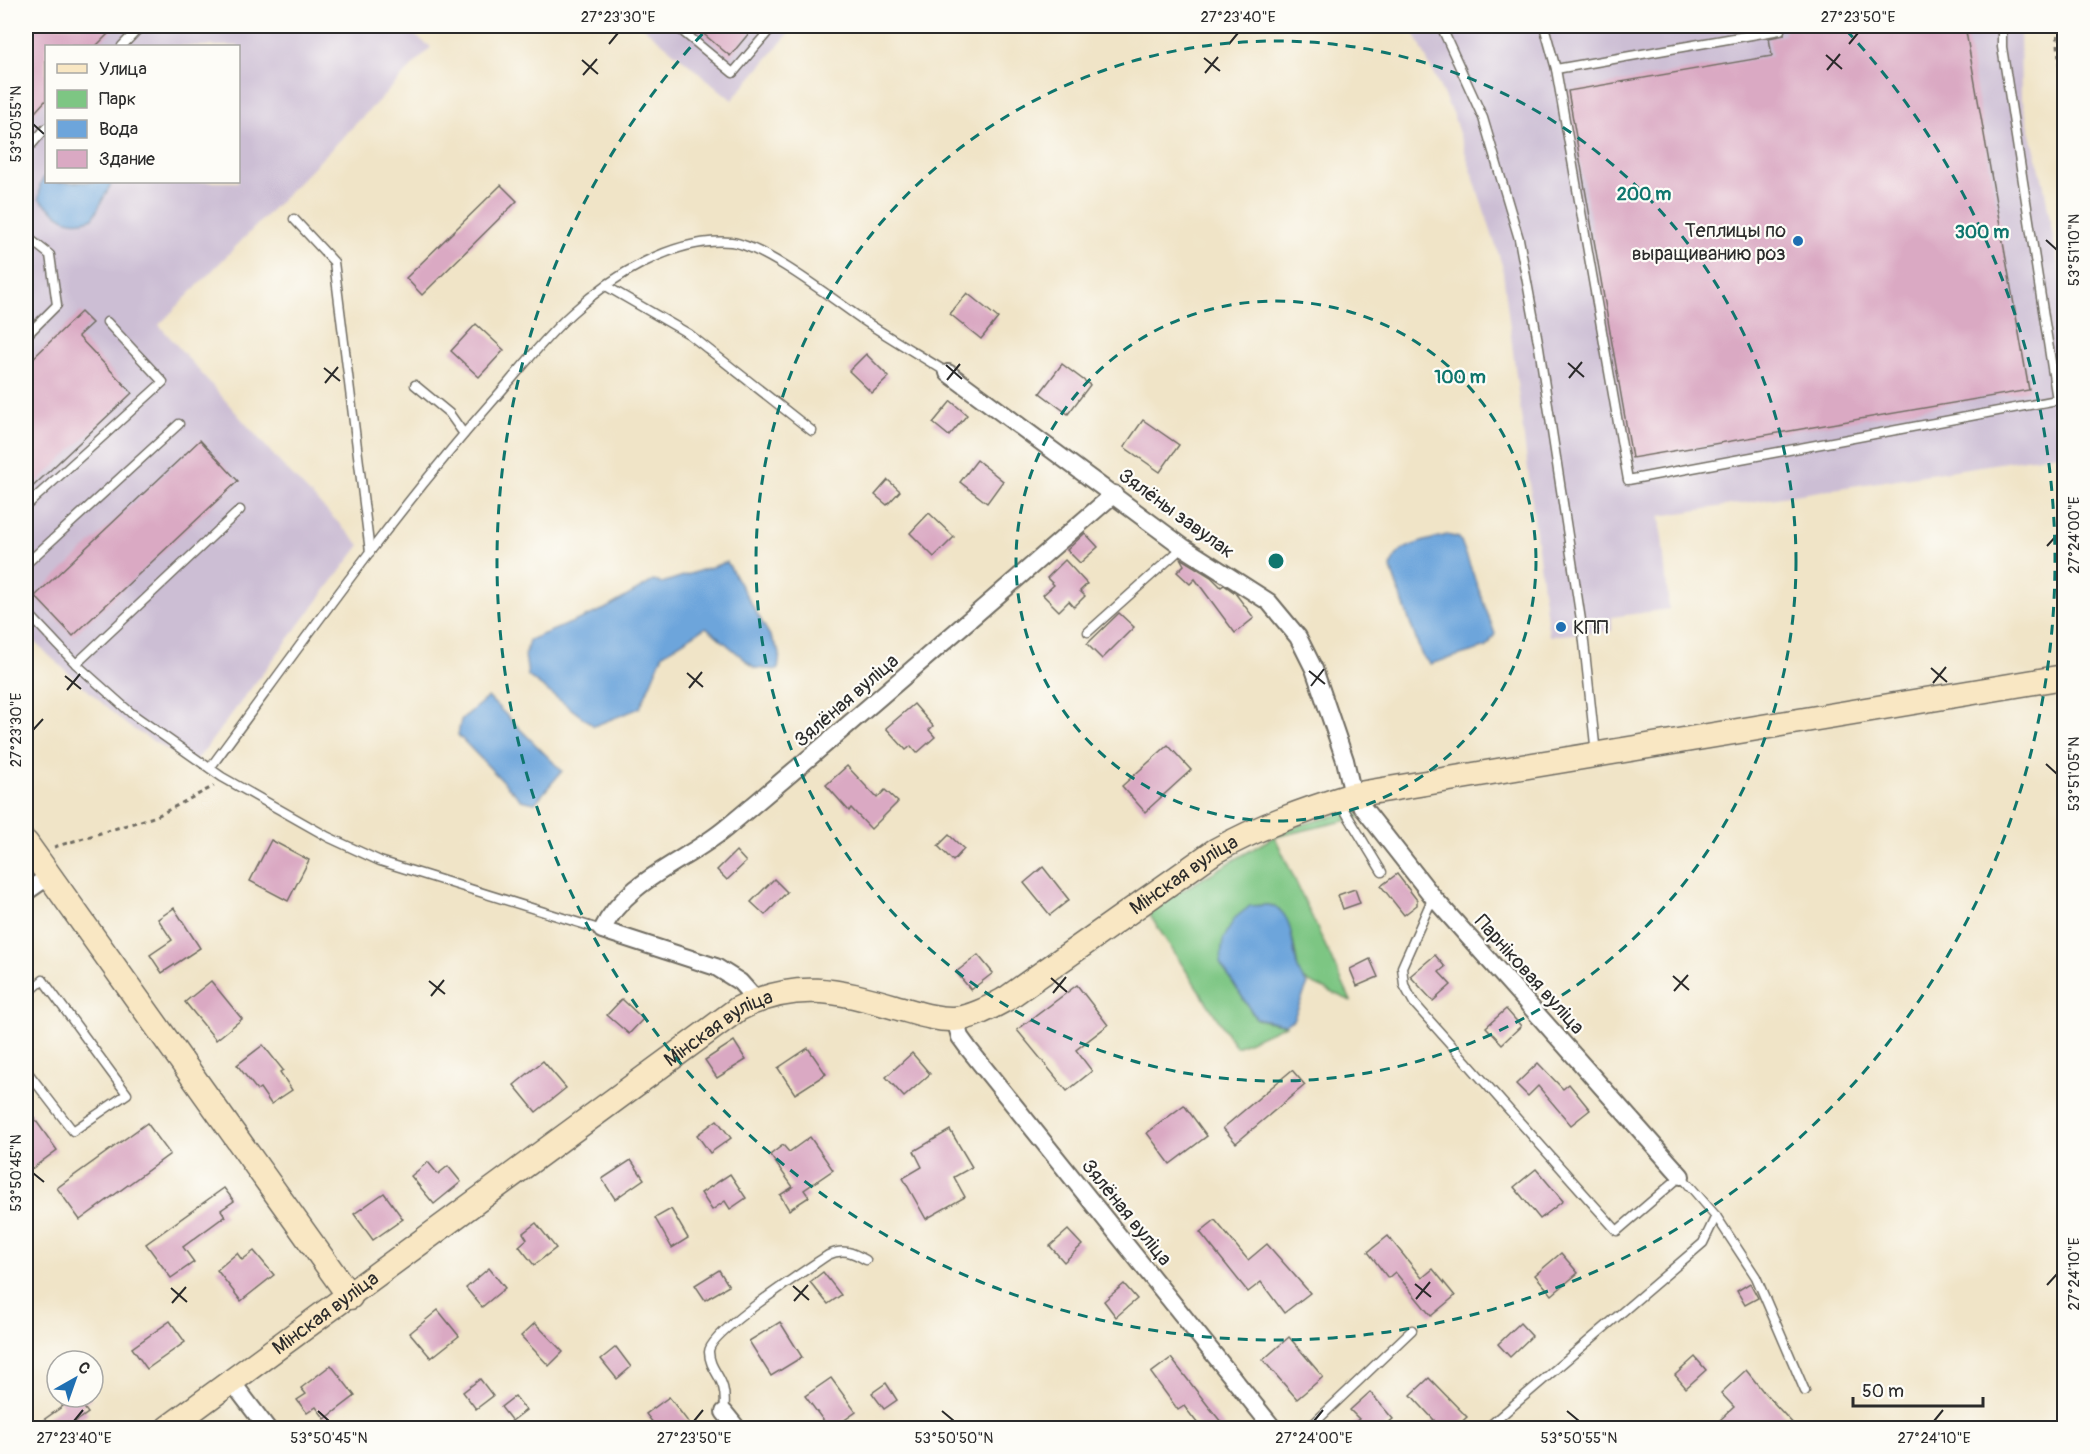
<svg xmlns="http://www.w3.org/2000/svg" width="2090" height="1454" font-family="Pangolin,sans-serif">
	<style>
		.industrial { fill: #ccbed4; fill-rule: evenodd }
		.green { fill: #7dc683; stroke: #547857; stroke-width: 1.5 }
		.water { fill: #6da5db; stroke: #4c6883; stroke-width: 1.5 }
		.building { fill: #daa9c3 }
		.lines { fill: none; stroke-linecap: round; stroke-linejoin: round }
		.lane-casing { stroke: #706c62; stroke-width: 11 }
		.street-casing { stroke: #706c62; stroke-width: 20 }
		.secondary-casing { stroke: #706c62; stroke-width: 27 }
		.path { stroke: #706c62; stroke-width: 3; stroke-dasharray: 4.5 4.5; stroke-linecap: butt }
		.lane { stroke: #fff; stroke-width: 8 }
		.street { stroke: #fff; stroke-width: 16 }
		.secondary { stroke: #f9e7c3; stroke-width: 24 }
		.ticks { fill: none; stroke: #2b2b2b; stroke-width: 2 }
		.ring { fill: none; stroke: #0f766e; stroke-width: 3; stroke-dasharray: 10 8 }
		.poi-dot { fill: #1f6fb2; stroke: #fdfcf7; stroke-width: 2 }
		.labels { text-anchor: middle; stroke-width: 4.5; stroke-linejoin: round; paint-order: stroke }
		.poi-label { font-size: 20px; fill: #2b2b2b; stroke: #fdfcf7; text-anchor: end }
		.street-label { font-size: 20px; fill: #2b2b2b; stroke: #fdfcf7 }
		.centre { fill: #0f766e; stroke: #fdfcf7; stroke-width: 3 }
		.ring-label { font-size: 18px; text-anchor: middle; font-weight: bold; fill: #0f766e; stroke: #fdfcf7; stroke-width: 4.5; stroke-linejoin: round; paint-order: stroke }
		.neatline { fill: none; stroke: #2b2b2b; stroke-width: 2 }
		.ticks-label { font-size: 15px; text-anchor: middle; fill: #2b2b2b }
	</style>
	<rect width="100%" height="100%" fill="#fdfcf7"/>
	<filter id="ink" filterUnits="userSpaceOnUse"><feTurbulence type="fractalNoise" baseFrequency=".0167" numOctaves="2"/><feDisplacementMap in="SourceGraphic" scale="12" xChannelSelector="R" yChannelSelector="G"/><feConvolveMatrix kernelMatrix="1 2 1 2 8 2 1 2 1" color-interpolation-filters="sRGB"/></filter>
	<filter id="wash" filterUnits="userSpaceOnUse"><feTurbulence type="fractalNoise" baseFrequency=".008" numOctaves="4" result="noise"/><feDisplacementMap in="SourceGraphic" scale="24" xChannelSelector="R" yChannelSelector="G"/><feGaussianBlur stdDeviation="1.35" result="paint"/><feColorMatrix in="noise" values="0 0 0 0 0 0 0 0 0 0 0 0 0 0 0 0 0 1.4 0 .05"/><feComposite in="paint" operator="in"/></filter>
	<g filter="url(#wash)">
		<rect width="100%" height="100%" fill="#f0e4c7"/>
		<!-- industrial -->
		<g class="industrial">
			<path d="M26 26H401L431 47 159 325 283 466 360 545 193 765 128 726 26 635ZM46 46H238V182H46Z"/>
			<path d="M642 26H795L732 100Z"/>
			<path d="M1411 26H2020L2021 95 2044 186 2064 299V453L1660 516 1669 609 1612 617V631L1549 636 1502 265 1453 115Z"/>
		</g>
		<!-- green -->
		<path class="green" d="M1350 811H1356L1361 817 1275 837 1351 1001 1300 978C1295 958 1293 907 1269 905 1263 904 1256 906 1250 906L1221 964 1256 1019 1286 1025 1236 1047 1147 911 1287 829Z"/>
		<!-- water -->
		<g class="water">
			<path d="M46 173V182H112L93 218C66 228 59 215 39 199L40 185Z"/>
			<path d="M1447 535 1459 538 1461 541 1495 634 1487 647 1430 664 1422 656 1391 569C1392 545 1427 541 1447 535Z"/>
			<path d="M727 562 780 653 778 670 755 668 706 627 663 654 640 708 594 726 528 676 525 655 529 640 605 609 653 581 662 583Z"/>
			<path d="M488 697 562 771 535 803 521 800 458 735 461 720Z"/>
			<path d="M1269 905C1303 913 1285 966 1308 984L1293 1020 1285 1024 1256 1018 1220 963 1223 940 1235 918 1250 906Z"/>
		</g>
		<g id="blocks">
			<!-- building -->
			<g class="building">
				<path d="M26 26H116L96 46H46V100L26 122Z"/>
				<path d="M694 26H755L730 56Z"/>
				<path d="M1785 26H1965L2029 390 1632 458 1568 91 1772 56 1769 38 1784 35Z"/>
				<path d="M501 185 517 201 422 295 406 278Z"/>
				<path d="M967 293 998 318 981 339 950 314Z"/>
				<path d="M81 312 92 323 78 336 132 393 26 493V365Z"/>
				<path d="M476 324 504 350 479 377 451 351Z"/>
				<path d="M866 354 889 377 872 393 849 371Z"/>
				<path d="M1062 364 1090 385 1068 414 1040 393Z"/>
				<path d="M951 401 967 415 949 436 933 423Z"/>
				<path d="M1143 420 1179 445 1160 472 1124 447Z"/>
				<path d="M200 440 238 481 73 636 35 596Z"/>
				<path d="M977 460 1003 481 987 503 960 482Z"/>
				<path d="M888 480 900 491 887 505 875 495Z"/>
				<path d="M929 513 954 537 934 557 910 533Z"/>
				<path d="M1085 533 1098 547 1080 563 1067 550Z"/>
				<path d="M1180 558 1211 577 1221 587 1224 585 1235 593 1254 618 1235 633 1195 579 1190 584 1177 572 1184 565Z"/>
				<path d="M1065 560 1087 584 1080 591 1085 596 1074 607 1069 601 1059 611 1043 595 1054 585 1047 578Z"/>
				<path d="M1119 613 1134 627 1102 659 1087 644Z"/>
				<path d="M914 704 933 726 929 730 935 737 917 753 911 746 906 750 886 728Z"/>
				<path d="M1168 745 1191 770 1145 812 1122 786Z"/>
				<path d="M847 766 877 798 885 790 898 802 871 829 851 808 849 811 826 785Z"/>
				<path d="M949 835 964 849 953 861 938 846Z"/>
				<path d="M271 840 309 860 288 901 250 881Z"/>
				<path d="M736 851 746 862 727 880 717 870Z"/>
				<path d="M1043 867 1069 900 1050 915 1024 883Z"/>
				<path d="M1397 874 1417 900V905L1404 915 1381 886Z"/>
				<path d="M774 879 787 892 765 915 751 902Z"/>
				<path d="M1355 889 1360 903 1343 909 1338 895Z"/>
				<path d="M174 908 200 948 162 973 150 955 172 940 158 919Z"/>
				<path d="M978 955 993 973 971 990 956 972Z"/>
				<path d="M1435 955 1445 967 1439 972 1451 985 1433 1001 1410 976Z"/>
				<path d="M1370 959 1378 977 1357 986 1350 969Z"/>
				<path d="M211 981 242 1019 216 1040 185 1002Z"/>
				<path d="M1077 985 1108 1025 1076 1050 1092 1071 1067 1091 1017 1030Z"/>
				<path d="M622 999 643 1019 629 1034 607 1015Z"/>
				<path d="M1506 1009 1521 1026 1502 1044 1486 1027Z"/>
				<path d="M734 1041 746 1060 717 1078 705 1060Z"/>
				<path d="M263 1045 283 1070 280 1072 292 1090 271 1104 260 1088 257 1090 237 1065Z"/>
				<path d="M808 1048 826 1074 795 1094 778 1068Z"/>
				<path d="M912 1053 930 1074 904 1097 886 1077Z"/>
				<path d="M543 1061 566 1088 536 1112 514 1085Z"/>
				<path d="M1538 1063 1563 1089 1569 1084 1590 1110 1571 1125 1538 1086 1528 1096 1516 1084Z"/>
				<path d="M1292 1070 1305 1085 1236 1143 1223 1128Z"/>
				<path d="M1184 1105 1207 1136 1170 1164 1147 1133Z"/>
				<path d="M26 1107 57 1150 26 1173Z"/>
				<path d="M717 1120 731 1138 710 1153 697 1135Z"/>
				<path d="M147 1123 170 1154 80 1220 57 1188Z"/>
				<path d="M950 1130 972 1167 954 1177 965 1197 926 1219 903 1178 922 1167 914 1151Z"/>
				<path d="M810 1137 833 1170 804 1190 809 1197 789 1210 780 1195 793 1187 770 1155 783 1145 789 1152Z"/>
				<path d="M631 1160 644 1179 615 1199 602 1179Z"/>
				<path d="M428 1162 438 1174 448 1166 461 1182 434 1204 411 1176Z"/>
				<path d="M1536 1169 1563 1201 1540 1219 1514 1187Z"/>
				<path d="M730 1174 746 1198 730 1209 725 1201 712 1210 701 1193Z"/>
				<path d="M224 1188 234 1201 221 1210 225 1216 183 1247 194 1262 171 1278 146 1244Z"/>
				<path d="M384 1193 403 1219 373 1240 354 1214Z"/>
				<path d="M671 1209 688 1238 672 1248 655 1218Z"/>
				<path d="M1215 1220 1248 1260 1267 1244 1310 1293 1284 1313 1261 1282 1248 1292 1200 1232Z"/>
				<path d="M536 1223 556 1248 534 1265 519 1246 527 1239 523 1233Z"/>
				<path d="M1068 1230 1082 1245 1064 1262 1050 1246Z"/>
				<path d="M1388 1236 1422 1278 1433 1269 1455 1296 1431 1316 1395 1272 1388 1278 1368 1252Z"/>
				<path d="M254 1251 274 1275 241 1301 217 1270 237 1253 242 1260Z"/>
				<path d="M1561 1253 1578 1273 1552 1295 1535 1275Z"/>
				<path d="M489 1268 505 1288 482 1307 466 1288Z"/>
				<path d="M719 1270 729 1286 705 1300 695 1285Z"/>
				<path d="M823 1272 841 1295 828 1304 810 1282Z"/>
				<path d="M1750 1283 1758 1298 1745 1305 1737 1291Z"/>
				<path d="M1124 1284 1137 1299 1116 1317 1104 1301Z"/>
				<path d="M438 1310 459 1336 431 1358 410 1333Z"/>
				<path d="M170 1321 185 1342 147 1369 132 1348Z"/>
				<path d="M780 1322 802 1357 771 1376 749 1341Z"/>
				<path d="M535 1323 563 1352 549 1366 521 1336Z"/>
				<path d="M1520 1323 1532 1336 1510 1357 1498 1344Z"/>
				<path d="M1289 1337 1323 1377 1297 1399 1263 1360Z"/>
				<path d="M616 1347 631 1367 617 1379 601 1359Z"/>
				<path d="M1695 1357 1706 1370 1686 1388 1675 1375Z"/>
				<path d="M1171 1358 1209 1407 1226 1428H1201L1184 1406 1178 1410 1151 1373Z"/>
				<path d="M331 1365 355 1396 325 1419 316 1407 307 1413 297 1400 306 1394 301 1388Z"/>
				<path d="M1746 1370 1762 1390 1797 1428H1727L1720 1420 1734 1407 1721 1393Z"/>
				<path d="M831 1378 856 1412 833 1428H829L805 1396Z"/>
				<path d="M1429 1378 1467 1417 1455 1428H1425L1434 1420 1411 1395Z"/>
				<path d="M480 1379 493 1396 476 1409 463 1392Z"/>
				<path d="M886 1383 897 1400 884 1409 872 1393Z"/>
				<path d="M1370 1392 1393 1419 1382 1428H1348L1359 1419 1350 1410Z"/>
				<path d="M515 1396 526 1410 512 1421 501 1407Z"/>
				<path d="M57 1397H93L82 1405 88 1413 67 1428H32L63 1406Z"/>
				<path d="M669 1397 689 1423 682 1428H657L646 1414Z"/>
			</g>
		</g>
	</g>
	<g filter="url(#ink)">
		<use href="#blocks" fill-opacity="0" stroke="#706c62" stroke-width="1.5"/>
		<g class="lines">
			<defs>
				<g id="lane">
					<path d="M676 26 733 73 773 26"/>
					<path d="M1441 26 1483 118 1519 239 1539 347 1583 633 1596 754"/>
					<path d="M1544 26 1556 69 1628 480 2057 400 2002 47V26"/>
					<path d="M122 46 141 26"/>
					<path d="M1556 69 1780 30 1779 26"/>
					<path d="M26 151 46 128"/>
					<path d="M294 219 334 262 370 552"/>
					<path d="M26 236 50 255 57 305 26 336"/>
					<path d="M606 286 689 334 812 431"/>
					<path d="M415 385 449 413 464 434"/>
					<path d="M26 506 163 382 107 322"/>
					<path d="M26 564 179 424"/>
					<path d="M26 611 76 664 131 713 222 777 328 837 380 861 602 930"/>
					<path d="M1088 632 1183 547"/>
					<path d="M76 664 240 510"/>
					<path d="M210 768C301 645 389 519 490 404 517 374 542 340 572 313 612 276 673 237 731 242 766 246 835 301 866 322 893 340 921 356 948 373"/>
					<path d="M1340 803 1382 872"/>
					<path d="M1433 897 1402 967 1404 985 1414 1003 1617 1231 1681 1176 1716 1216 1756 1277 1805 1391"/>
					<path d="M26 995 43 980 127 1094 73 1131 26 1070"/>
					<path d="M724 1412C729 1376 710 1375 709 1352 708 1333 809 1268 828 1255 843 1248 852 1252 866 1260"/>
					<path d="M1309 1428 1412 1330"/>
					<path d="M1487 1428 1703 1243 1716 1216"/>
				</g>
				<g id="street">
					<path d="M948 373 1183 547 1269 602 1298 637 1314 669 1345 760 1353 795 1433 897 1681 1176"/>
					<path d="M26 892 49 876"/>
					<path d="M756 1000 740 982 716 967 602 930C627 879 684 863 726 828 857 719 985 606 1114 494"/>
					<path d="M955 1019 960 1037 968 1048 1273 1428"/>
					<path d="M232 1382 267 1428"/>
					<path d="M724 1412 737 1428"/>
				</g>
				<g id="secondary">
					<path d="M26 843 350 1297"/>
					<path id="s1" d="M168 1428 738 1009C795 980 837 990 895 1007 914 1012 935 1020 954 1019 972 1018 991 1007 1006 999L1215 851C1260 826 1305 810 1353 795L2064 677"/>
				</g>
			</defs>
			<!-- lane casing -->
			<use href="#lane" class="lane-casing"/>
			<!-- street casing -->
			<use href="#street" class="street-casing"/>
			<!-- secondary casing -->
			<use href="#secondary" class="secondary-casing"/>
			<!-- path -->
			<g class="path">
				<path d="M2057 26 2064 141"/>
				<path d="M54 847 157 816 214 786"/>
			</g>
			<!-- lane -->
			<use href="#lane" class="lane"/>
			<!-- street -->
			<use href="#street" class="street"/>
			<!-- secondary -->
			<use href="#secondary" class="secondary"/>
		</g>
	</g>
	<!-- ticks -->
	<path class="ticks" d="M609 44 618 33M1229 44 1238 33M1849 44 1858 33M1826 55 1842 69M1204 58 1220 71M582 60 598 74M1827 70 1840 54M1205 73 1218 57M583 75 597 59M33 124 44 134M2046 240 2057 250M1568 363 1584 377M946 365 962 379M324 368 340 381M1569 378 1582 362M947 380 960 364M325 383 338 367M2047 546 2057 535M1931 668 1947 682M1309 671 1325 684M687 673 703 687M65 676 81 689M1933 683 1946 667M1311 686 1324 669M689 688 702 672M67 690 80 674M33 730 43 719M2046 764 2057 774M1673 976 1689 990M1051 978 1067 992M429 981 445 994M1674 991 1688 975M1053 993 1066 977M431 996 444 980M33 1173 44 1182M1415 1284 1431 1297M2047 1285 2057 1274M793 1286 809 1300M171 1288 187 1302M1416 1299 1430 1282M794 1301 808 1285M172 1303 186 1287M318 1411 329 1421M942 1411 954 1421M1567 1411 1579 1421M74 1421 83 1410M694 1421 703 1410M1314 1421 1323 1410M1934 1421 1943 1410"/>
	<!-- distance rings -->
	<g class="ring">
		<circle cx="1276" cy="561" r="260"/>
		<circle cx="1276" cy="561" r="520"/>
		<path d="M1846 30A779 779 0 1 1 706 30"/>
	</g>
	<!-- markers -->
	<g class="poi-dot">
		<circle cx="1798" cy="241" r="6"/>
		<circle cx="1561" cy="627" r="6"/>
	</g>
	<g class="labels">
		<!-- poi labels -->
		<g class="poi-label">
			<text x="1786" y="237">Теплицы по<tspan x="1786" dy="23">выращиванию роз</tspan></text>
			<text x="1573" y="634" text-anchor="start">КПП</text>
		</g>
		<!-- street labels -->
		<g class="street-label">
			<text transform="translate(1177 513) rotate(36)" y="7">Зялёны завулак</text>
			<text transform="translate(846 700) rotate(-41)" y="7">Зялёная вуліца</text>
			<text dy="7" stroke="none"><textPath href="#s1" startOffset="1203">Мінская вуліца</textPath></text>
			<text transform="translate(1530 974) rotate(48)" y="7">Парніковая вуліца</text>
			<text dy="7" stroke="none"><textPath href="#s1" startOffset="681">Мінская вуліца</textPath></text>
			<text transform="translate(1127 1212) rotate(51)" y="7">Зялёная вуліца</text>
			<text dy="7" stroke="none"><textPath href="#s1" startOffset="195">Мінская вуліца</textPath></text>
		</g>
	</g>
	<circle cx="1276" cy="561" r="9" class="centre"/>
	<g class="ring-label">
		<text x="1644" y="200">200 m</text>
		<text x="1982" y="238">300 m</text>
		<text x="1460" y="383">100 m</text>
	</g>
	<!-- margin -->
	<rect width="2090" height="1454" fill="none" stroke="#fdfcf7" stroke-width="66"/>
	<!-- legend -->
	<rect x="45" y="45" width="195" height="138" fill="#fdfcf7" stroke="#a9a8a5" stroke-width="1.5"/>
	<rect x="57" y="64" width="30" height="9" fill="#f9e7c3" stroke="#a9a8a5" stroke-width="1.5"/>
	<text x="99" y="75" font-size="18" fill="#2b2b2b">Улица</text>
	<rect x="57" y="90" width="30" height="18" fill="#7dc683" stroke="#a9a8a5" stroke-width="1.5"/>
	<text x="99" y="105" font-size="18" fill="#2b2b2b">Парк</text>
	<rect x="57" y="120" width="30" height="18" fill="#6da5db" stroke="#a9a8a5" stroke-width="1.5"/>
	<text x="99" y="135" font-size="18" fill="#2b2b2b">Вода</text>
	<rect x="57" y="150" width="30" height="18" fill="#daa9c3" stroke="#a9a8a5" stroke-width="1.5"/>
	<text x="99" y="165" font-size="18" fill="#2b2b2b">Здание</text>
	<!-- north arrow -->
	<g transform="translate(75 1379) rotate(40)"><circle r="28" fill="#fdfcf7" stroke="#a9a8a5" stroke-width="1.5"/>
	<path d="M0-4.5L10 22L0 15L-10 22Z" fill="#1f6fb2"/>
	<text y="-9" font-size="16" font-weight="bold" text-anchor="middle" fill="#2b2b2b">С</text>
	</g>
	<!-- scale -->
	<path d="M1853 1397v9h130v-9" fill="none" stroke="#2b2b2b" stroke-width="3"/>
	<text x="1862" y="1397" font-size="18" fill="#2b2b2b" stroke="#fdfcf7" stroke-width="4.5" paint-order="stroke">50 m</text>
	<rect x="33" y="33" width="2024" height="1388" class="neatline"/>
	<g class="ticks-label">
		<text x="618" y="22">27°23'30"E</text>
		<text x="1238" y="22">27°23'40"E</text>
		<text x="1858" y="22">27°23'50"E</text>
		<text transform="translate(16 124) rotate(-90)" y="5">53°50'55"N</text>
		<text transform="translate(2074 250) rotate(-90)" y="5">53°51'10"N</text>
		<text transform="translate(2074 535) rotate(-90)" y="5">27°24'00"E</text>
		<text transform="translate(16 730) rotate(-90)" y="5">27°23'30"E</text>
		<text transform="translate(2074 774) rotate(-90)" y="5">53°51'05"N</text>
		<text transform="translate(16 1173) rotate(-90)" y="5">53°50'45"N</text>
		<text transform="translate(2074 1274) rotate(-90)" y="5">27°24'10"E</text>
		<text x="74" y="1443">27°23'40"E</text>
		<text x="329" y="1443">53°50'45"N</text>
		<text x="694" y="1443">27°23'50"E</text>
		<text x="954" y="1443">53°50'50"N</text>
		<text x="1314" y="1443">27°24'00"E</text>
		<text x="1579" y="1443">53°50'55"N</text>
		<text x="1934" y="1443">27°24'10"E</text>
	</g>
</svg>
